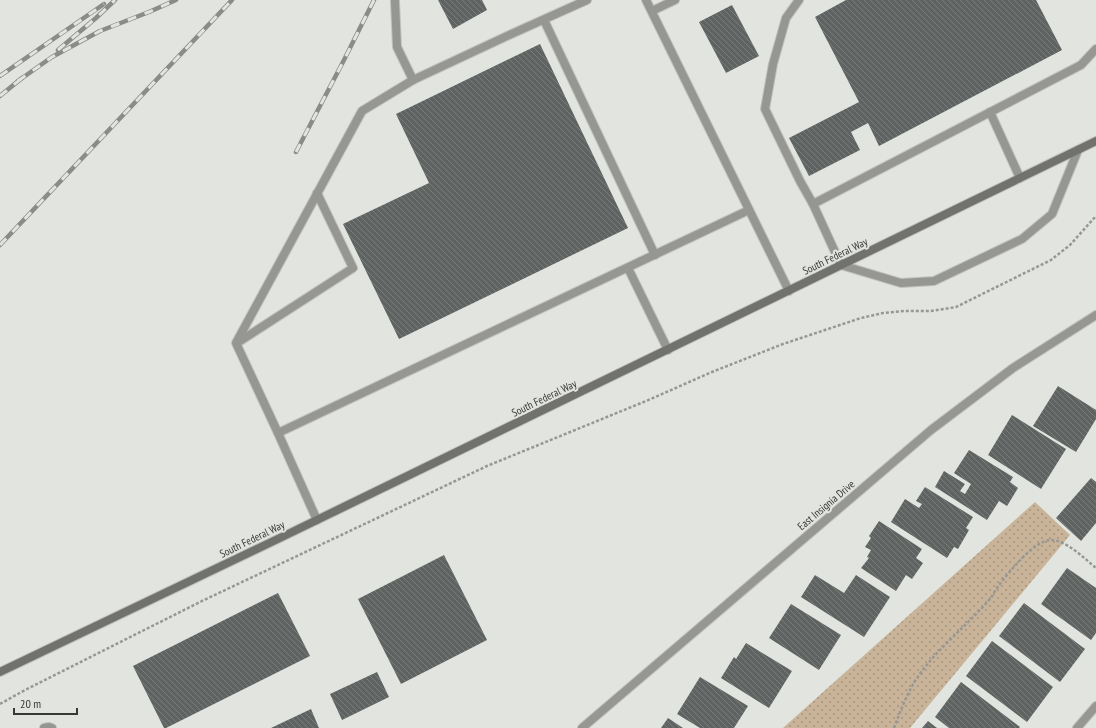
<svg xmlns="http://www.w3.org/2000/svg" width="1096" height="728" font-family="'PT Sans Narrow',sans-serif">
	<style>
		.grass { fill: url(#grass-dots) }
		.building { fill: url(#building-back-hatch) }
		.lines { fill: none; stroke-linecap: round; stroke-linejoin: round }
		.lane-casing { stroke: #bfc2bd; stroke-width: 10 }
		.street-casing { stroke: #bfc2bd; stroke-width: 10 }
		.secondary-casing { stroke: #bfc2bd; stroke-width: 10 }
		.path { stroke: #959894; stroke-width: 2.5; stroke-dasharray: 3 2; stroke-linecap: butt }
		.lane { stroke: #969693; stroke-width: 8 }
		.street { stroke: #969693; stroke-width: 8 }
		.secondary { stroke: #71716d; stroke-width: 8 }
		.rail-casing { stroke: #898c88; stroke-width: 4.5 }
		.rail { stroke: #e1e4df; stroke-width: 3; stroke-dasharray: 9; stroke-linecap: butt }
		.labels { text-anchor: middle; stroke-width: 4; stroke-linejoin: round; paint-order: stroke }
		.street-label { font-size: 11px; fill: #373936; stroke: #e1e4df }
	</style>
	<defs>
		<pattern id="grass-dots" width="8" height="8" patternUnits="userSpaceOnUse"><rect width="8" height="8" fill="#c9b49a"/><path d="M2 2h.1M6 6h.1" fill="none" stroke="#a4937e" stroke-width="1.8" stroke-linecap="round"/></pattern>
		<pattern id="building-back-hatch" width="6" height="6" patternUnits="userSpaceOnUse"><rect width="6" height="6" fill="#5f6462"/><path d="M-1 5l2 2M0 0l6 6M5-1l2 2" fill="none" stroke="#787c7a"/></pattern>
	</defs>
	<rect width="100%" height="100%" fill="#e1e4df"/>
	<!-- grass -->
	<path class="grass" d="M1035 502 1070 535 910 728H783Z"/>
	<!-- building -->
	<g class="building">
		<path d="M438 0H482L487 10 453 29Z"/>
		<path d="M846 0H1036L1062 50 879 146 868 123 851 132 860 150 809 176 789 138 859 102 815 17Z"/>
		<path d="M732 5 759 56 726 73 699 22Z"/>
		<path d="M540 44 628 228 399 339 343 224 429 183 396 114Z"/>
		<path d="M1058 386 1096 410V419L1076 452 1033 426Z"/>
		<path d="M1012 415 1066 449 1041 489 988 455Z"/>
		<path d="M969 450 1013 477 1010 482 1018 488 1007 506 999 501 987 520 935 487 944 471 965 484 960 491 965 494 971 484 954 473Z"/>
		<path d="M1091 478 1096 482V523L1081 541 1056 518Z"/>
		<path d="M925 487 973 517 966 528 969 530 958 549 954 547 947 558 891 522 905 499 919 508 922 504 916 501Z"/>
		<path d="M879 521 922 549 916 558 923 563 912 579 906 575 896 591 861 568 869 558 867 557 871 550 865 547 871 538 869 536Z"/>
		<path d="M444 555 487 640 401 684 358 599Z"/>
		<path d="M1067 568 1096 588V633L1091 640 1041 604Z"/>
		<path d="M815 575 844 593 856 575 890 597 864 637 801 597Z"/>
		<path d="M278 593 310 656 166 728H164L133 666Z"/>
		<path d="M1024 603 1085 649 1060 682 999 636Z"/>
		<path d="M791 604 841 635 819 670 769 638Z"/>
		<path d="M992 641 1053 687 1027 722 966 676Z"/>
		<path d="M746 643 792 671 769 708 721 678 734 657 736 659Z"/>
		<path d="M377 672 389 697 342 720 330 694Z"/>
		<path d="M700 677 748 706 734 728H700L677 714Z"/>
		<path d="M961 682 1020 727 1019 728H949L935 717Z"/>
		<path d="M311 709 319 728H271Z"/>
		<path d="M668 718 683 728H661Z"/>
		<path d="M928 721 937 728H922Z"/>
	</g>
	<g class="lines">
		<defs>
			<g id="lane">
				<path d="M395 0V2L397 47 413 80"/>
				<path d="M646 0 789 291"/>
				<path d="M799 0 786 18 773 64 765 109 800 181 813 204 841 265 901 283 934 281 1022 239 1052 214 1078 150"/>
				<path d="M652 11 675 0"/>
				<path d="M544 20 655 255"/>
				<path d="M990 112 1020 178"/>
				<path d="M813 204 1081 65 1096 49"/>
				<path d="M628 268 668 350"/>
				<path d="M237 343 353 268 317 193"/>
				<path d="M278 433 749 210"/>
				<path d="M317 520 278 433 236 343 362 111 413 80 507 36 587 0"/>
			</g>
			<g id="street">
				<path d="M44 728 49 727 52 728"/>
				<path d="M582 728 931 430 1013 368 1096 315"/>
				<path d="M1077 728 1096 706"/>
			</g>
			<path id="secondary" d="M0 672 284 536 1096 141"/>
		</defs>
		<!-- lane casing -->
		<use href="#lane" class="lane-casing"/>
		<!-- street casing -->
		<use href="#street" class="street-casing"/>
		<!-- secondary casing -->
		<use href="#secondary" class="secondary-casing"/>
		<!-- path -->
		<g class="path">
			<path d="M0 704 25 690 202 601 487 466 646 401 712 372 783 344 861 318 883 313 904 311H931L956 307 1051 260 1070 245 1096 216"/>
			<path d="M894 728C900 712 906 696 915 681 935 650 965 628 989 600 993 596 995 590 999 585 1009 572 1034 541 1050 540 1065 539 1085 559 1096 568"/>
		</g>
		<!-- lane -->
		<use href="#lane" class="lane"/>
		<!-- street -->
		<use href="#street" class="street"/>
		<!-- secondary -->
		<use href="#secondary" class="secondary"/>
		<defs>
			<g id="rail">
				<path d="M58 50 96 18 115 0"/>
				<path d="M0 76 104 4"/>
				<path d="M18 81 52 57 100 31 149 12 176 0"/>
				<path d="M0 96 22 78"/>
				<path d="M296 152 344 60 374 0"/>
				<path d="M0 245 232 0"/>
			</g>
		</defs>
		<!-- rail casing -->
		<use href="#rail" class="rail-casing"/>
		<!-- rail -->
		<use href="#rail" class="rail"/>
	</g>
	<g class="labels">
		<!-- street labels -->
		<g class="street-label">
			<text transform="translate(835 256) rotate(-26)" y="4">South Federal Way</text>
			<text transform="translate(544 398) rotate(-26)" y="4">South Federal Way</text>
			<text transform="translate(826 505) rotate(-40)" y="4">East Insignia Drive</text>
			<text transform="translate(252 539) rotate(-26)" y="4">South Federal Way</text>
		</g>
	</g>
	<!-- scale -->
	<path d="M14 708v6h63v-6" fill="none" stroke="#373936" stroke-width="2"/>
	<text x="20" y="708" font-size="12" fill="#373936" stroke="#e1e4df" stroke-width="3" paint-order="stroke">20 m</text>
</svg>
